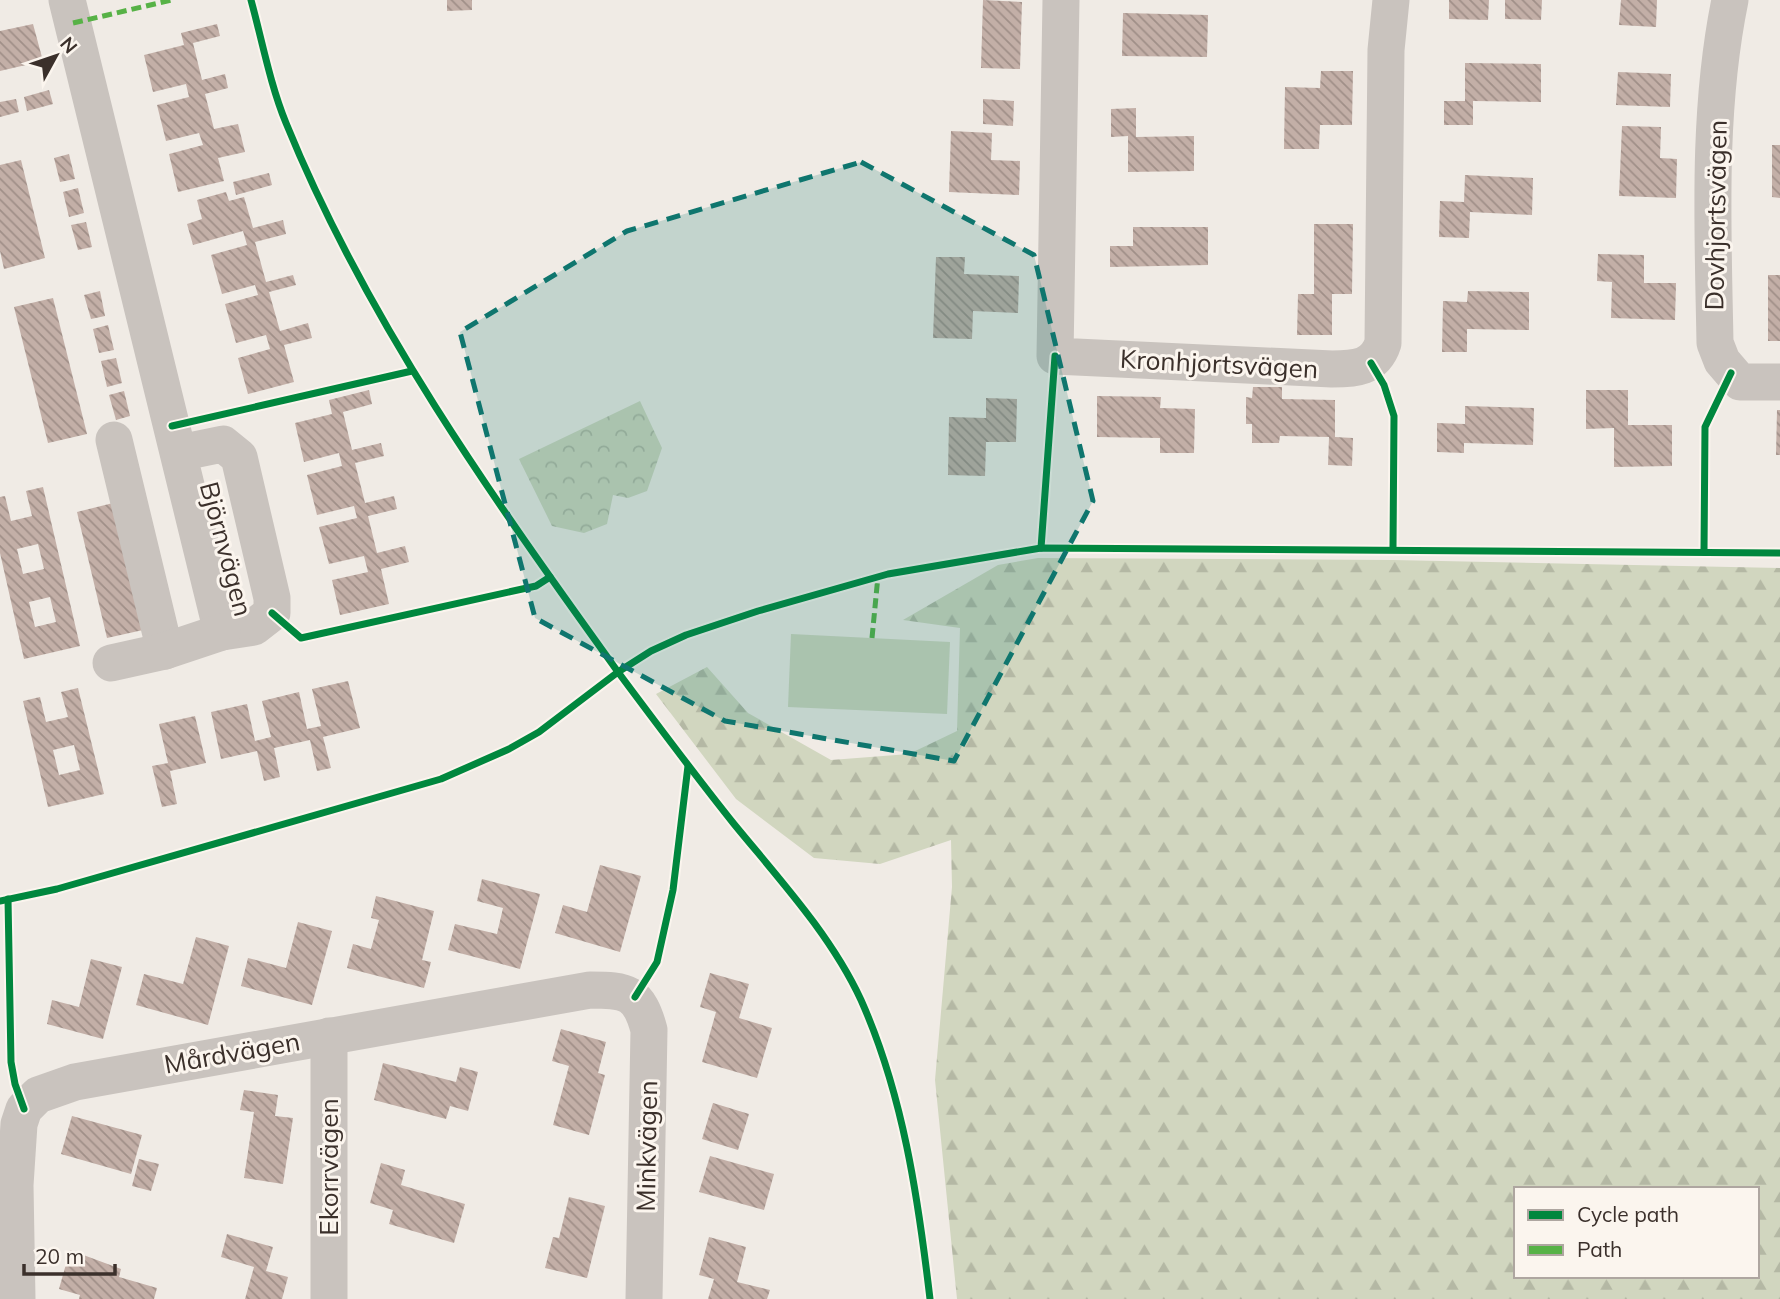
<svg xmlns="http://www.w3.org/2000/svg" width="1780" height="1299" font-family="Mulish,sans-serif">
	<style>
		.forest { fill: url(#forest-firs); fill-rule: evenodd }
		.park { fill: url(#park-crowns) }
		.pitch { fill: #d1d6bf }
		.building { fill: url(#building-back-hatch); fill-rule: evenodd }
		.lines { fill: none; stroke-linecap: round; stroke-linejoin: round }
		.minor { stroke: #c9c3be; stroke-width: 37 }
		.quiet { stroke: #57b246; stroke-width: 5; stroke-dasharray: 10 5; stroke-linecap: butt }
		.cycleway-casing { stroke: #fbf5ee; stroke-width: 11 }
		.cycleway { stroke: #00873e; stroke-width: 7 }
		.marked { fill: #0f766e; fill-opacity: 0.2; stroke: #0f766e; stroke-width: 5; stroke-dasharray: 14 9; stroke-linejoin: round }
		.labels { text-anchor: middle; stroke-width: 6; stroke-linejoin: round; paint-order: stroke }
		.street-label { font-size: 26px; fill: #3b302b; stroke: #fbf5ee }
	</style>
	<defs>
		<pattern id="forest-firs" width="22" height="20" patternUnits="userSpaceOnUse" patternTransform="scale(1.75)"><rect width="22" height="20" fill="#d1d6bf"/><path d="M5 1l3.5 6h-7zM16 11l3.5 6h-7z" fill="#b4b8a4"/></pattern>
		<pattern id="park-crowns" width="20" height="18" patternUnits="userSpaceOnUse" patternTransform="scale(1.75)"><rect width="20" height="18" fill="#d1d6bf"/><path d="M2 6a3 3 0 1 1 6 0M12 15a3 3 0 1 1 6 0" fill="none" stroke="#b4b8a4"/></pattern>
		<pattern id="building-back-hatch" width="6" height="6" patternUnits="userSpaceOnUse" patternTransform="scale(1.75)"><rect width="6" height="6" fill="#c3afa7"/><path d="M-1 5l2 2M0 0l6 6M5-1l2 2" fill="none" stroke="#a08f88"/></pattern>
	</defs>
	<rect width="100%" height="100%" fill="#f0ebe5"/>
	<!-- forest -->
	<path class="forest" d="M1038 558 1393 560 1780 568V1299H957L935 1080 952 887 951 840 880 864 814 858 736 799 656 694 707 667 748 713 831 760 909 754 957 731 960 628 903 620 998 565ZM1516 1189H1757V1276H1516Z"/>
	<!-- park -->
	<path class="park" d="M640 401 662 448 647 491 628 498 613 495 607 524 584 533 552 526 519 459Z"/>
	<!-- pitch -->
	<path class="pitch" d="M791 634 950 642 947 714 788 707Z"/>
	<!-- building -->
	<g class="building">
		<path d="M447 0H472V10L447 11Z"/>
		<path d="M983 0 1022 2 1020 69 981 68Z"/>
		<path d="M1449 0H1489L1488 20 1449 19Z"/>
		<path d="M1505 0H1542L1541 20 1505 19Z"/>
		<path d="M1621 0H1657L1656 27 1619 25Z"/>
		<path d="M1123 13 1208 15 1207 57 1122 56Z"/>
		<path d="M33 24 43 61 0 71V31Z"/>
		<path d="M217 24 220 36 193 43 202 80 225 74 228 88 205 94 214 129 238 124 245 152 218 158 224 181 178 192 169 154 203 145 199 133 166 141 157 105 189 97 186 84 153 92 144 55 184 45 181 33Z"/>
		<path d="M1465 63 1541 64V102L1473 101V125H1444V101H1465Z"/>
		<path d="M1321 71H1353L1352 125H1320L1319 149H1284L1285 87 1320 88Z"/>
		<path d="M1618 72 1671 74 1670 107 1616 105Z"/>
		<path d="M49 90 53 104 27 111 24 97Z"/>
		<path d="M16 99 19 112 0 117V102Z"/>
		<path d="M983 99 1014 101 1013 126 983 124Z"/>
		<path d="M1136 108V137L1194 136V171L1128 172V136L1111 137V109Z"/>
		<path d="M1622 126 1661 127 1660 158 1677 159 1676 198 1619 196Z"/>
		<path d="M951 131 992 133 991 160 1020 161 1019 195 949 192Z"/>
		<path d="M1772 145H1780V198L1772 197Z"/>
		<path d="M69 154 75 179 60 182 54 158Z"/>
		<path d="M21 160 45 258 4 269 0 251V165Z"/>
		<path d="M269 173 272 185 236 195 233 182Z"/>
		<path d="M1465 175 1533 178 1532 215 1470 212 1469 238 1439 237 1440 201 1464 202Z"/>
		<path d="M78 188 84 213 69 217 63 192Z"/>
		<path d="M226 192 229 201 244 197 253 228 283 220 286 234 255 242 266 282 293 275 296 285 269 292 280 331 308 323 312 338 284 345 294 382 248 394 238 358 270 349 266 335 236 343 225 304 258 295 255 285 222 294 211 255 247 245 243 231 193 245 187 224 202 219 197 200Z"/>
		<path d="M86 222 92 247 78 250 71 225Z"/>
		<path d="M1314 224H1353L1352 294H1332V335H1297L1298 294H1314Z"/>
		<path d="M1133 227H1208V265L1110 267V246H1133Z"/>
		<path d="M1598 254 1644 255V283H1676L1675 320 1611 318 1612 282 1597 281Z"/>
		<path d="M936 257H965L964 274 1019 276 1018 313 973 311 972 339 933 338Z"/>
		<rect x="1768" y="275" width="12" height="66"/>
		<path d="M100 291 105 316 91 319 84 295Z"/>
		<path d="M1468 291 1529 292V330L1467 329V352H1442L1443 301 1467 302Z"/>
		<path d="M53 298 87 434 48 443 14 307Z"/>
		<path d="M108 325 114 350 99 353 93 329Z"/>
		<path d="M116 358 122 383 107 387 101 361Z"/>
		<path d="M1253 387H1282V399L1335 400V437L1353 438 1352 466 1328 465 1329 437 1280 436 1279 443H1252V424H1246V397L1252 398Z"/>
		<path d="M369 390 372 404 343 412 352 450 381 443 384 456 355 463 365 503 394 496 397 509 368 516 377 553 405 546 409 562 381 569 389 604 340 615 332 580 368 572 364 556 329 564 319 527 357 518 354 506 317 515 307 475 342 466 339 453 304 462 295 423 332 414 329 400Z"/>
		<path d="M1586 390H1628V425H1672V466L1614 467V428L1586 429Z"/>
		<path d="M124 391 130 416 116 420 109 395Z"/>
		<path d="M1097 396 1161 397 1160 408 1195 409 1194 453H1160V438L1097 437Z"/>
		<path d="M986 398 1017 399 1016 442H986L985 476 948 475 949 417 986 418Z"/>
		<path d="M1465 406 1534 408 1533 445 1464 443V453L1437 452V423L1465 424Z"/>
		<path d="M1777 410H1780V455H1776Z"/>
		<path d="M43 487 80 646 24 659 0 553V497L5 496 11 521 32 516 26 491ZM38 544 44 569 23 574 17 549ZM50 597 56 622 35 627 29 602Z"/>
		<path d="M113 503 143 630 107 638 77 512Z"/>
		<path d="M348 681 360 728 323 737 331 768 317 771 310 740 274 748 280 777 264 781 257 751 221 759 211 712 247 704 255 741 271 737 262 701 299 692 307 729 321 726 312 689Z"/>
		<path d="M78 688 104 794 48 807 23 701 40 697 46 722 68 717 61 692ZM74 745 80 770 59 775 53 750Z"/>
		<path d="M195 716 206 763 170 771 177 804 162 807 152 766 168 763 159 724Z"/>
		<path d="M600 865 641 876 620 952 555 933 563 905 587 912Z"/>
		<path d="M482 879 540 894 520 969 448 950 455 924 497 934 503 908 477 901Z"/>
		<path d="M376 896 434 911 422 960 431 962 424 988 347 968 353 944 371 949 379 920 371 918Z"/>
		<path d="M298 922 332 931 312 1005 241 986 248 958 286 968Z"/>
		<path d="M196 937 229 946 208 1025 136 1005 144 974 183 984Z"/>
		<path d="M91 959 122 967 103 1039 47 1024 52 1000 79 1007Z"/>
		<path d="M710 973 749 984 739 1018 772 1028 757 1078 702 1062 716 1012 700 1007Z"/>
		<path d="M561 1029 606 1042 598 1073 605 1075 589 1135 553 1125 569 1066 552 1061Z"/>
		<path d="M383 1063 456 1082 460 1067 478 1072 468 1111 450 1106 446 1119 374 1100Z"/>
		<path d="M244 1090 278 1095 275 1116 293 1118 283 1184 244 1178 254 1112 240 1110Z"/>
		<path d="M713 1103 749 1114 738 1150 702 1139Z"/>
		<path d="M72 1116 142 1135 131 1174 61 1154Z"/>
		<path d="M710 1156 774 1174 764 1210 699 1192Z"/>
		<path d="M139 1159 159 1164 151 1191 132 1186Z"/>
		<path d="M381 1163 405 1170 401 1185 465 1204 454 1243 389 1224 393 1210 370 1203Z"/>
		<path d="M569 1197 605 1206 587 1278 545 1268 553 1237 559 1238Z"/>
		<path d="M227 1234 273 1247 266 1271 288 1277 282 1299H245L254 1267 221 1257Z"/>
		<path d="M709 1237 746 1247 737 1282 770 1290 767 1299H708L714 1279 699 1275Z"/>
		<path d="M70 1250 121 1269 119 1277 157 1288 154 1299H79L80 1295 59 1289Z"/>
	</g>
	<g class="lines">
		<!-- minor -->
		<g class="minor">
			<path d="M67 0 222 632 254 627 272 613V598L239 457 223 444 179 453"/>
			<path d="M1061 0 1055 356 1332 369C1355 369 1375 368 1383 343L1386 50 1391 0"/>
			<path d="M1730 0C1707 112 1713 230 1715 343L1722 361 1740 382H1780"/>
			<path d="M114 440 165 651"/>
			<path d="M111 663 165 651 222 632"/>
			<path d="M17 1299 15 1185 19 1124 24 1109 38 1095 75 1082 590 990C627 990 639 992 649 1030L644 1299"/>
			<path d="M329 1299V1036"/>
		</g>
		<!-- quiet -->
		<g class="quiet">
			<path d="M73 23 172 0"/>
			<path d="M872 638 878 576"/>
		</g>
		<defs>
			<g id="cycleway">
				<path d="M251 0C262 40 270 84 286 123 367 322 493 498 618 672L651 651 686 635 758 611 888 574 1041 548 1780 553"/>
				<path d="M1371 363 1384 385 1394 416 1393 548"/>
				<path d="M172 426 412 371"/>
				<path d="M1041 548 1055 356"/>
				<path d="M1704 552 1705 427 1731 373"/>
				<path d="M272 613 301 638 536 586 550 577"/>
				<path d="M8 899 11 1062 15 1084 24 1109"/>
				<path d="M0 901 57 889 441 779 509 749 539 732 618 672C656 723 694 774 734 824 779 879 831 935 861 1000 903 1094 918 1197 930 1299"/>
				<path d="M635 997 657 962 673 890 688 766"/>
			</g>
		</defs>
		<!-- cycleway casing -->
		<use href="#cycleway" class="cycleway-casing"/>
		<!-- cycleway -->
		<use href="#cycleway" class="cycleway"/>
	</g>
	<!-- marked area -->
	<path class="marked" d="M861 162 1034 255 1093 501 954 761 725 721 535 618 460 332 627 231Z"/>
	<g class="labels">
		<!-- street labels -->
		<g class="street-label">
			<text transform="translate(1716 215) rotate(-89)" y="9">Dovhjortsvägen</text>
			<text transform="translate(1219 364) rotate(3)" y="9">Kronhjortsvägen</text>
			<text transform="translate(226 549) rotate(75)" y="9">Björnvägen</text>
			<text transform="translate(232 1053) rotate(-10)" y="9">Mårdvägen</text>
			<text transform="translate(647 1146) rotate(-89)" y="9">Minkvägen</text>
			<text transform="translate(329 1167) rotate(-90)" y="9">Ekorrvägen</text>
		</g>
	</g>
	<!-- legend -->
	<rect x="1514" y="1187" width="245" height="91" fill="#fbf5ee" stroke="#aea6a0" stroke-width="2"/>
	<rect x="1528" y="1210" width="35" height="10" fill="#00873e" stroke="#aea6a0" stroke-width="2"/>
	<text x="1577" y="1222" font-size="21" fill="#3b302b">Cycle path</text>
	<rect x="1528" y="1245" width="35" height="10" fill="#57b246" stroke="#aea6a0" stroke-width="2"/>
	<text x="1577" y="1257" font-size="21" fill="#3b302b">Path</text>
	<!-- north arrow -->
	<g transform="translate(56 56) rotate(50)" stroke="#fbf5ee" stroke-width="5" paint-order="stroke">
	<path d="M0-5L12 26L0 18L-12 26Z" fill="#3b302b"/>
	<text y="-10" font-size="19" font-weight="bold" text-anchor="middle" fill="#3b302b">N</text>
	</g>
	<!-- scale -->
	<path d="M24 1264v10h91v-10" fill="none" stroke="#3b302b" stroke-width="3.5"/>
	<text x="35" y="1264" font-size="21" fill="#3b302b" stroke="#fbf5ee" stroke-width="5" paint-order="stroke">20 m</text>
</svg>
